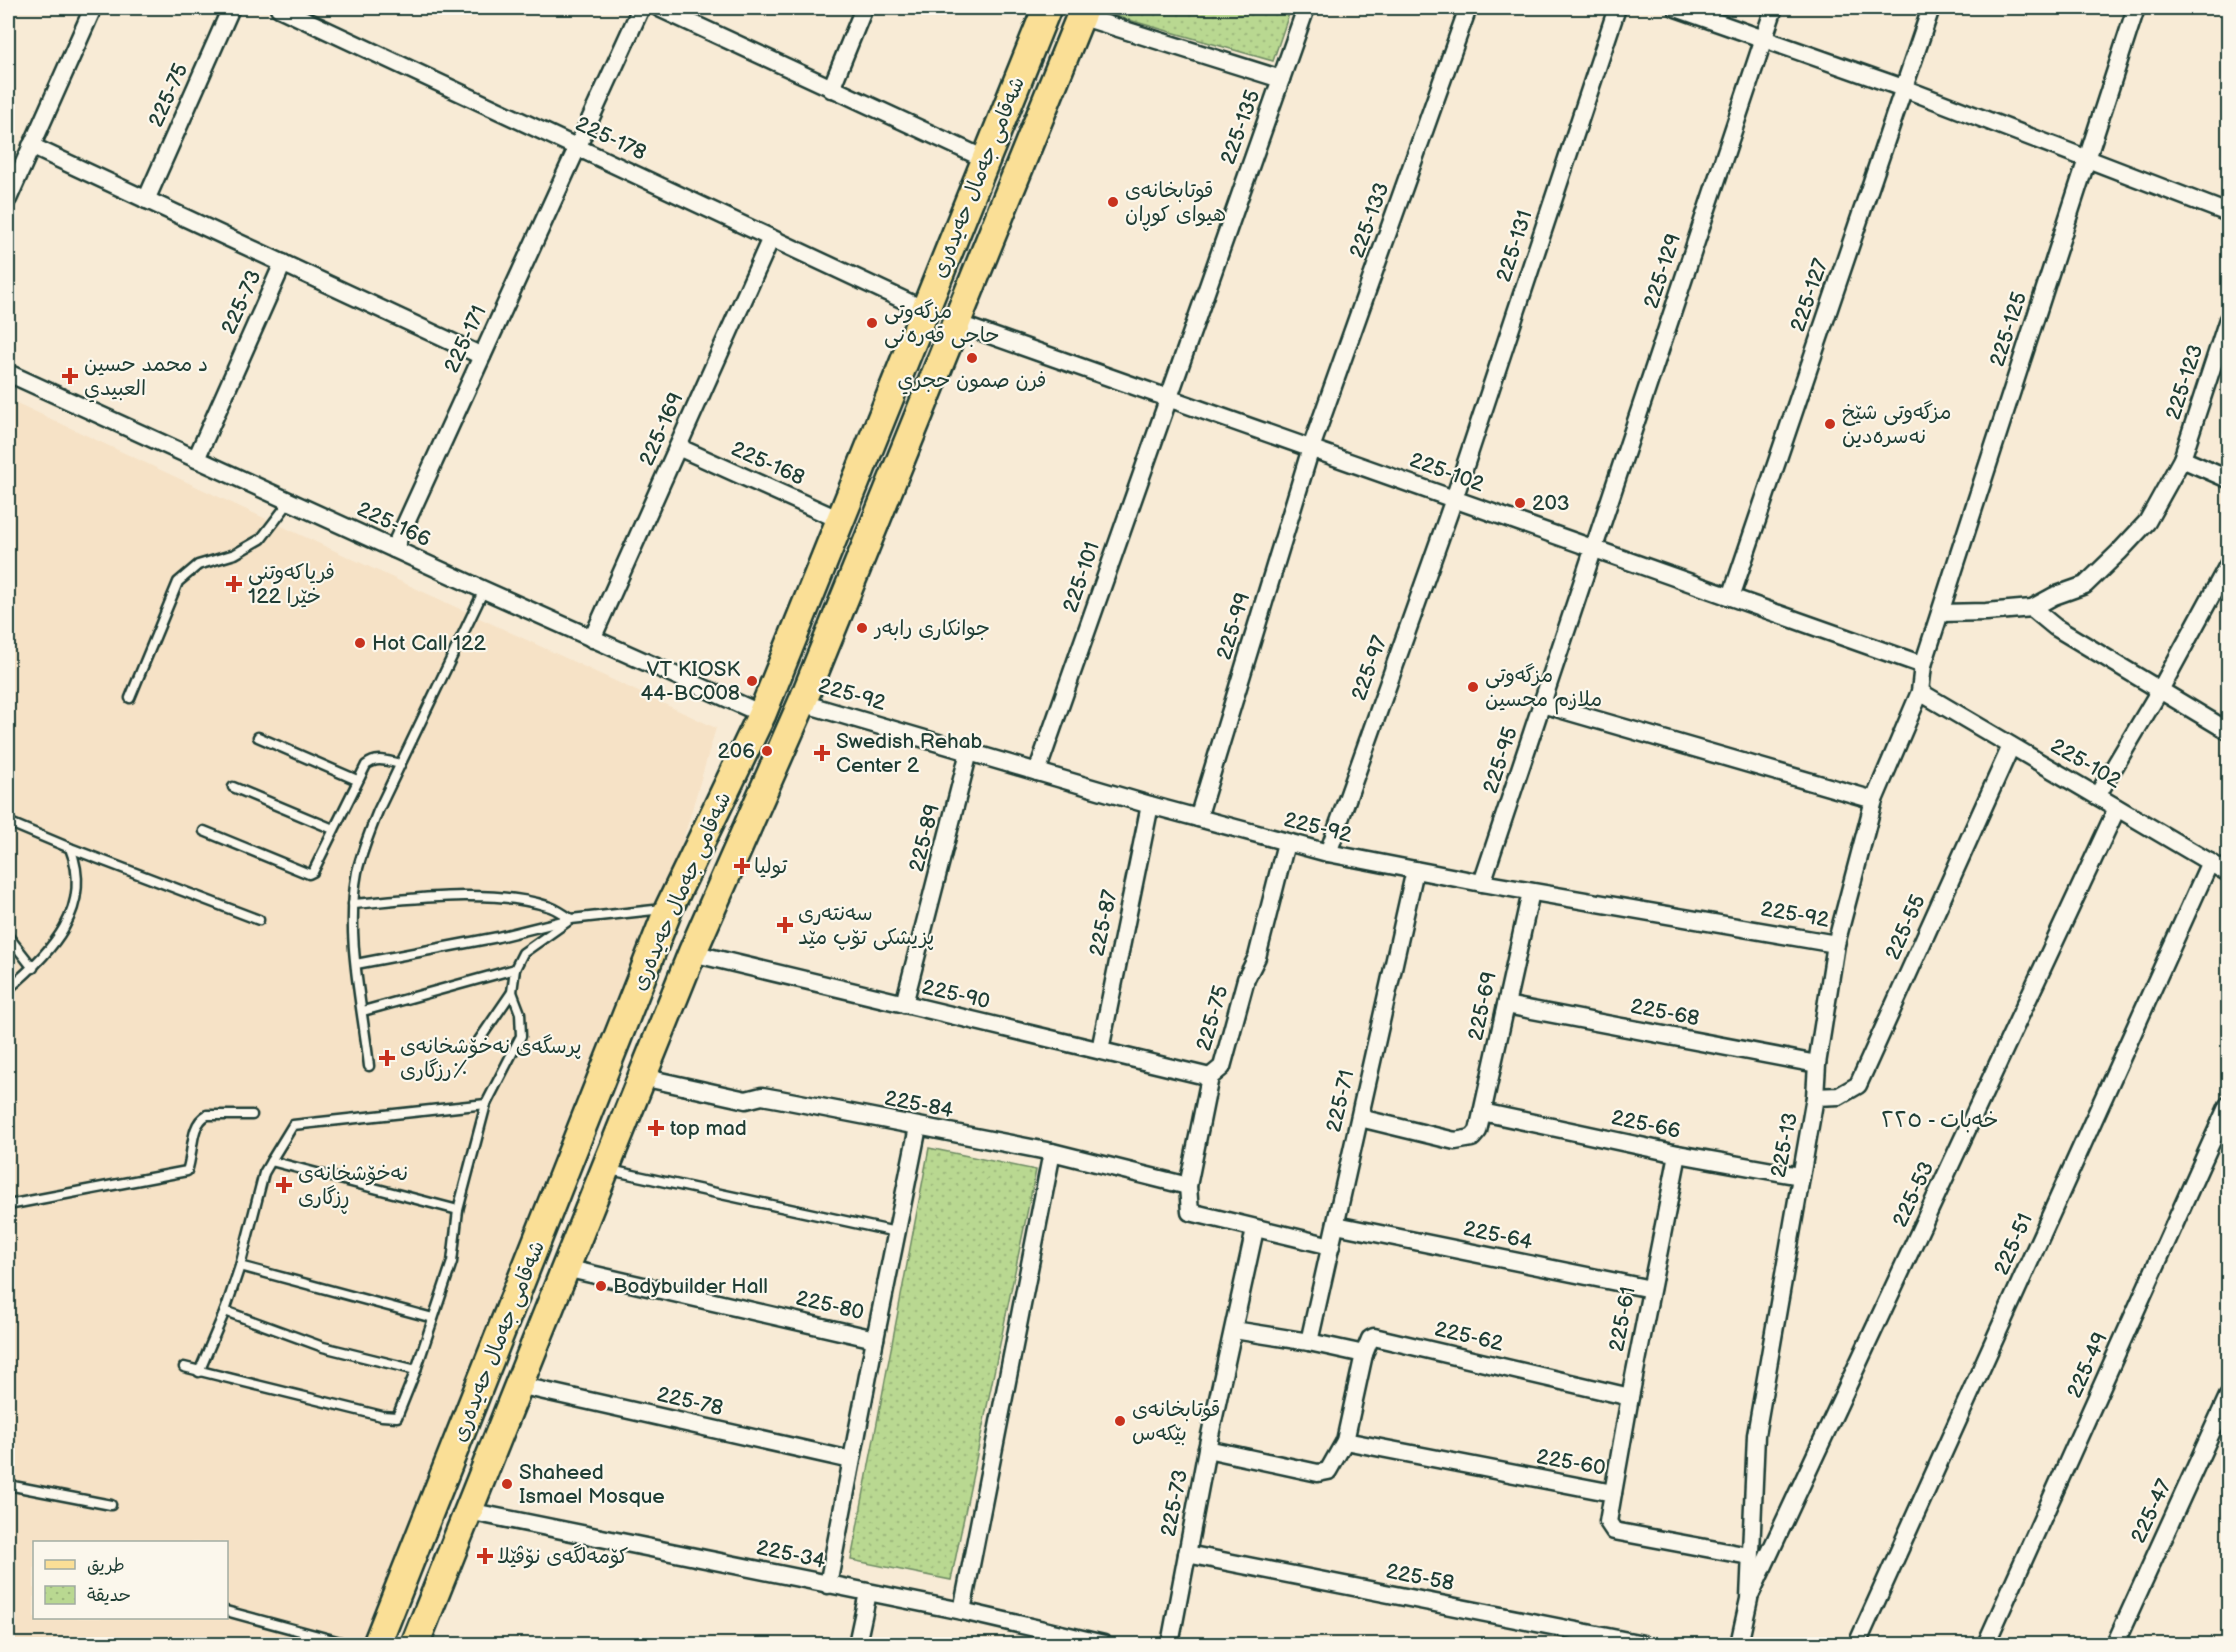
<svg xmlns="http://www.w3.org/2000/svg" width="2236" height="1652" font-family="'Balsamiq Sans','Playpen Sans Arabic',sans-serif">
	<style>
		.built { fill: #f6e2c6; fill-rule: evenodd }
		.park { fill: url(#park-dots); stroke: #6c8a62; stroke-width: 1.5 }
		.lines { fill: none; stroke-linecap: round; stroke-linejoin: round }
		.lane-casing { stroke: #1f3d34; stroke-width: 13 }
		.street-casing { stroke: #1f3d34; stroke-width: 21 }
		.primary-casing { stroke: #1f3d34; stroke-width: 32 }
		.lane { stroke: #fbf7ec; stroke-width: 8 }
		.street { stroke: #fbf7ec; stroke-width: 16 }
		.primary { stroke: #fadf96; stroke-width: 27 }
		.poi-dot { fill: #c8321e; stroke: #fbf7ec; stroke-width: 2 }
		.labels { text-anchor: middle; stroke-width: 4.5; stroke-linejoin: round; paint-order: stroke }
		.street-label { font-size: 21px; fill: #1f3d34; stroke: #fbf7ec }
		.poi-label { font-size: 21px; fill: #1f3d34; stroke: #fbf7ec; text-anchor: start }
		.neighbourhood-label { font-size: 22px; fill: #1f3d34; stroke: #fbf7ec }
	</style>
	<defs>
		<pattern id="park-dots" width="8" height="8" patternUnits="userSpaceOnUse" patternTransform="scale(1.5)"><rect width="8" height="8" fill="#b9d891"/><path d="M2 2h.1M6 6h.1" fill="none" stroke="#9fba7e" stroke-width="1.8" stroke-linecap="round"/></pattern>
	</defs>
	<rect width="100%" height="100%" fill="#f8ebd6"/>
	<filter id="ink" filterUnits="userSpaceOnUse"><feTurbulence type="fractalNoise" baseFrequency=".0167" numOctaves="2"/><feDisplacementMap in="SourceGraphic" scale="12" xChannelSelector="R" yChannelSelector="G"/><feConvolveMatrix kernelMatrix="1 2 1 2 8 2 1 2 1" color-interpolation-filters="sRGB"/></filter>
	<g filter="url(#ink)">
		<!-- built -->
		<path class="built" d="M8 399 716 728 646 966 366 1644H8ZM34 1542H226V1618H34Z"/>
		<!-- park -->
		<g class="park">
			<path d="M1111 8H1291L1273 61 1108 14Z"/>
			<path d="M929 1148 1036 1170 951 1580 851 1560Z"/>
		</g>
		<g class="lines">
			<defs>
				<g id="lane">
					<path d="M130 698 178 582 198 565 235 554 261 539 290 501"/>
					<path d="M258 737 357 780"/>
					<path d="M233 787 333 829"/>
					<path d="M8 822 70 848C94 908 51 953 8 989"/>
					<path d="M204 831 309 874 313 872 366 765C377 756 387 761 400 764"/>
					<path d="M70 848 259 920"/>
					<path d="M8 936 33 968"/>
					<path d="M356 964 498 937 571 919 663 909"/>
					<path d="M363 1011 515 969"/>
					<path d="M475 1046 512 992"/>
					<path d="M369 1066C362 1003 345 936 357 872 362 851 370 831 378 811L484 590"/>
					<path d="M271 1161 293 1125 486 1104"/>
					<path d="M610 1170 896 1232"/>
					<path d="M8 1205 187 1171C194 1153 189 1125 207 1115H252"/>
					<path d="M240 1266 433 1318"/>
					<path d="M225 1311 323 1347 416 1370"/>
					<path d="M184 1367 382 1416 397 1417 416 1370 452 1262 458 1210 486 1104 521 1036 520 1013 512 992 515 969 523 953 571 919C564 915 556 908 547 906 492 888 411 899 353 904"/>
					<path d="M199 1372 225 1311 240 1266 264 1173 271 1161 458 1210"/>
					<path d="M8 1485 111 1505"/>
					<path d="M226 1611 348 1644"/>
				</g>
				<g id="street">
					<path d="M279 8 925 310"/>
					<path d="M659 8 985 159"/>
					<path d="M1676 8 1903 88 2228 213"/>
					<path d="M1080 16 1281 79"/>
					<path d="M831 89 864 8"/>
					<path d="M31 146 482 356"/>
					<path d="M8 199 93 8"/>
					<path d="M146 200 231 8"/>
					<path d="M956 323 1923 665"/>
					<path d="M8 373 484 590 762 714"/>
					<path d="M678 447 840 520"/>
					<path d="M196 459 283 263"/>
					<path d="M2182 459 2228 479"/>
					<path d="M394 549 641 8"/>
					<path d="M1731 597 1931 8"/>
					<path d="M2032 608 2055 627 2228 731"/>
					<path d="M1940 613 1986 612 2032 608 2054 596 2085 585 2119 552 2147 522 2182 459 2228 319"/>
					<path d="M592 639 771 238"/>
					<path d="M1920 692 2228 873"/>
					<path d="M802 703 1150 805 1328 853 1482 883 1836 944"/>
					<path d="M1542 704 1874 800"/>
					<path d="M1037 772 1306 8"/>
					<path d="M2097 796 2160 690 2228 565"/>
					<path d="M1198 818 1311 448 1468 8"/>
					<path d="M1286 843 1257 957 1246 979 1222 1067 1210 1077 1188 1186 1190 1212 1331 1246"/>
					<path d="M1328 853 1454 499 1617 8"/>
					<path d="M1482 883 1774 8"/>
					<path d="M692 953 1210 1077"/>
					<path d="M904 1004 969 752"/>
					<path d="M1506 1005 1817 1064"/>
					<path d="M1100 1050 1150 805"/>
					<path d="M642 1077 746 1100 762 1096 779 1099 1052 1152 1188 1186"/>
					<path d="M1815 1097 1839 1096 1858 1085 2011 746"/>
					<path d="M1482 1112 1678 1154 1800 1176"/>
					<path d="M1360 1118 1455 1141 1472 1138 1478 1131 1531 892"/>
					<path d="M1336 1225 1651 1289"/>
					<path d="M565 1268 875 1339"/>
					<path d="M1234 1330 1309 1342 1364 1354 1370 1339 1374 1337 1630 1397"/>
					<path d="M1309 1342 1415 870"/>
					<path d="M518 1385 851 1460"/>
					<path d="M1345 1441 1613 1493 1608 1522 1614 1531 1749 1556"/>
					<path d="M1207 1449 1318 1473 1328 1471 1345 1441 1364 1354"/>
					<path d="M1613 1493 1630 1397 1678 1154"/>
					<path d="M468 1511 962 1611 1104 1644"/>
					<path d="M1187 1554 1643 1644"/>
					<path d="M828 1585 875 1339 918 1127"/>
					<path d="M1751 1593 2117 808"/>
					<path d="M962 1611 1052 1152"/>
					<path d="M857 1644 868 1593"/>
					<path d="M1170 1644 1207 1449 1255 1229"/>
					<path d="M1739 1644 1749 1599 1756 1435 1815 1097 1817 1064 1836 944 1874 800 1920 692 1923 665 2136 8"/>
					<path d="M1857 1644 2210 862"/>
					<path d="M1986 1644 2228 1105"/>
					<path d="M2115 1644 2228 1396"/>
				</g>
				<g id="primary">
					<path d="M377 1644 669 908 762 714 1047 8"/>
					<path d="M415 1644 642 1077 692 953 802 703 1084 8"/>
				</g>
			</defs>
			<!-- lane casing -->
			<use href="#lane" class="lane-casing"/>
			<!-- street casing -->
			<use href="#street" class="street-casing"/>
			<!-- primary casing -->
			<use href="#primary" class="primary-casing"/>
			<!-- lane -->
			<use href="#lane" class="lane"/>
			<!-- street -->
			<use href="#street" class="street"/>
			<!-- primary -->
			<use href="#primary" class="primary"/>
		</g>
	</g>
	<!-- markers -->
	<g class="poi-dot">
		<circle cx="1113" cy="202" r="6"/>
		<circle cx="872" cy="323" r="6"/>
		<circle cx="972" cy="358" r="6"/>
		<path d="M67 367h6v6h6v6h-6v6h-6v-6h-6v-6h6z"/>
		<circle cx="1830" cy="424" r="6"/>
		<circle cx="1520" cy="503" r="6"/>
		<path d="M231 575h6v6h6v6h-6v6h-6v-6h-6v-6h6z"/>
		<circle cx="862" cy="628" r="6"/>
		<circle cx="360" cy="643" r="6"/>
		<circle cx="752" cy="681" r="6"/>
		<circle cx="1473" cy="687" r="6"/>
		<circle cx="767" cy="751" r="6"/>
		<path d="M819 744h6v6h6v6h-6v6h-6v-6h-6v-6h6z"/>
		<path d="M739 857h6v6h6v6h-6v6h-6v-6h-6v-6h6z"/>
		<path d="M782 916h6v6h6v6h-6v6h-6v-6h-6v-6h6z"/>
		<path d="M384 1049h6v6h6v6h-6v6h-6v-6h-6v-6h6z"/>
		<path d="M653 1119h6v6h6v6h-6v6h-6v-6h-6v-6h6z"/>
		<path d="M281 1176h6v6h6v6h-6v6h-6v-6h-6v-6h6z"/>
		<circle cx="601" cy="1286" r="6"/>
		<circle cx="1120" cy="1421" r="6"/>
		<circle cx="507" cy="1484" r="6"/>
		<path d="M482 1547h6v6h6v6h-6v6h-6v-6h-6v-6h6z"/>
	</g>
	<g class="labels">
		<!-- street labels -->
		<g class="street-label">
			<text transform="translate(168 95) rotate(-66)" y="7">225-75</text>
			<text transform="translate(1240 127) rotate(-70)" y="7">225-135</text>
			<text transform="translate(611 138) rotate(25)" y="7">225-178</text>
			<text transform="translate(978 177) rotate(-68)" y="7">شەقامی جەمال حەیدەری</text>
			<text transform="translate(1369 220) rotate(-70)" y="7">225-133</text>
			<text transform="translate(1514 246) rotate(-72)" y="7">225-131</text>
			<text transform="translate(1662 271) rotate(-72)" y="7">225-129</text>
			<text transform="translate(1809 295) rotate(-71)" y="7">225-127</text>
			<text transform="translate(241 302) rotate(-66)" y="7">225-73</text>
			<text transform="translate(2008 329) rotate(-72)" y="7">225-125</text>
			<text transform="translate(465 339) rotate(-65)" y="7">225-171</text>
			<text transform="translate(2184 382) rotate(-72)" y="7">225-123</text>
			<text transform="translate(661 429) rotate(-66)" y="7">225-169</text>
			<text transform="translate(768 463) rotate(24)" y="7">225-168</text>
			<text transform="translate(1447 472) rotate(20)" y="7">225-102</text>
			<text transform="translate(394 524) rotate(25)" y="7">225-166</text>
			<text transform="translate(1081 577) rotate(-71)" y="7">225-101</text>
			<text transform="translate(1233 626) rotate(-73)" y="7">225-99</text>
			<text transform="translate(1369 668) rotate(-70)" y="7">225-97</text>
			<text transform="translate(852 694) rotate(16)" y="7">225-92</text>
			<text transform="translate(1500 760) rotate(-72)" y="7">225-95</text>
			<text transform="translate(2086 763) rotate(30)" y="7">225-102</text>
			<text transform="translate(1318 827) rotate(14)" y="7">225-92</text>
			<text transform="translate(924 838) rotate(-76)" y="7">225-89</text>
			<text transform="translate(681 891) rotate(-66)" y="7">شەقامی جەمال حەیدەری</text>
			<text transform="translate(1795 914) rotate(10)" y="7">225-92</text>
			<text transform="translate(1103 923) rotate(-78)" y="7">225-87</text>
			<text transform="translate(1905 927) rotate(-66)" y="7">225-55</text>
			<text transform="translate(956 994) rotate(13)" y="7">225-90</text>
			<text transform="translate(1482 1006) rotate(-78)" y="7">225-69</text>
			<text transform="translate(1665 1012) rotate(11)" y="7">225-68</text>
			<text transform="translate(1212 1018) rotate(-74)" y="7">225-75</text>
			<text transform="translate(1340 1101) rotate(-77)" y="7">225-71</text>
			<text transform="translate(919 1104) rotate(11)" y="7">225-84</text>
			<text transform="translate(1646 1124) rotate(12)" y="7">225-66</text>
			<text transform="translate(1784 1145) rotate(-79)" y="7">225-13</text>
			<text transform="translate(1913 1194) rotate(-65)" y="7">225-53</text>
			<text transform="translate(1498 1235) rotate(12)" y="7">225-64</text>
			<text transform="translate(2013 1244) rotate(-66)" y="7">225-51</text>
			<text transform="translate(830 1305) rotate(13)" y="7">225-80</text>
			<text transform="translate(1622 1319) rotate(-79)" y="7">225-61</text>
			<text transform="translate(1469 1336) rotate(13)" y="7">225-62</text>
			<text transform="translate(498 1341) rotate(-68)" y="7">شەقامی جەمال حەیدەری</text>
			<text transform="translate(2087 1365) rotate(-66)" y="7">225-49</text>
			<text transform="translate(690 1401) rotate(13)" y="7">225-78</text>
			<text transform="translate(1571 1462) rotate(10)" y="7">225-60</text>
			<text transform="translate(1174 1503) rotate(-79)" y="7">225-73</text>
			<text transform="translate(2151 1511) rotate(-65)" y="7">225-47</text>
			<text transform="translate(791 1554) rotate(12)" y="7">225-34</text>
			<text transform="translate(1420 1577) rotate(11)" y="7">225-58</text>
		</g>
		<!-- poi labels -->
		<g class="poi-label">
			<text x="1125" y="197">قوتابخانەی<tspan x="1125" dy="24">هیوای کوڕان</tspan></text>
			<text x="884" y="318">مزگەوتی<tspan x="884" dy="24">حاجی قەرەنی</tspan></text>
			<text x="84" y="371">د محمد حسين<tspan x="84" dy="24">العبيدي</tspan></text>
			<text x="972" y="387" text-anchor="middle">فرن صمون حجري</text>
			<text x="1842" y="419">مزگه‌وتی شێخ<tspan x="1842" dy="24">نه‌سرەدین</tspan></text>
			<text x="1532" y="510">203</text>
			<text x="248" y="579">فریاکەوتنی<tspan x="248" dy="24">خێرا 122</tspan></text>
			<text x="874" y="635">جوانکاری رابەر</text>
			<text x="372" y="650">Hot Call 122</text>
			<text x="740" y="676" text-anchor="end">VT KIOSK<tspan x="740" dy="24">44-BC008</tspan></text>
			<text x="1485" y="682">مزگه‌وتی<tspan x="1485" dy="24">ملازم محسین</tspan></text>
			<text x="836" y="748">Swedish Rehab<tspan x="836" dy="24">Center 2</tspan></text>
			<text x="755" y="758" text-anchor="end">206</text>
			<text x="754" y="873">تولیا</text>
			<text x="798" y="920">سەنتەری<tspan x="798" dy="24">پزیشکی تۆپ مێد</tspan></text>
			<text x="400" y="1053">پرسگەی نەخۆشخانەی<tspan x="400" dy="24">رزگاری٪</tspan></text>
			<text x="670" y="1135">top mad</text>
			<text x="298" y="1180">نەخۆشخانەی<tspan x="298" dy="24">ڕزگاری</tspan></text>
			<text x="613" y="1293">Bodybuilder Hall</text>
			<text x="1132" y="1416">قوتابخانەی<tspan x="1132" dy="24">بێكه‌س</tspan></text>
			<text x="519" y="1479">Shaheed<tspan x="519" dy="24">Ismael Mosque</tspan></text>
			<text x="497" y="1563">كۆمەلگەی نۆڤێلا</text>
		</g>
		<!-- neighbourhood labels -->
		<g class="neighbourhood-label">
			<text x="1940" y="1127">خەبات - ٢٢٥</text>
		</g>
	</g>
	<!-- margin -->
	<rect width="2236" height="1652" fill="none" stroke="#fbf7ec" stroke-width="30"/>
	<rect x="15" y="15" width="2206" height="1622" fill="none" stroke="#1f3d34" stroke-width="2" filter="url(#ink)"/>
	<!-- legend -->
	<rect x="33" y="1541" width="195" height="78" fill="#fbf7ec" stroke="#a3ada2" stroke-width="1.5"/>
	<rect x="45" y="1560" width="30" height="9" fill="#fadf96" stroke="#a3ada2" stroke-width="1.5"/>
	<text x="87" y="1571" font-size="18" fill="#1f3d34">طريق</text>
	<rect x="45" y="1586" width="30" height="18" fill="url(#park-dots)" stroke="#a3ada2" stroke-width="1.5"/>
	<text x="87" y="1601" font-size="18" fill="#1f3d34">حديقة</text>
</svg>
